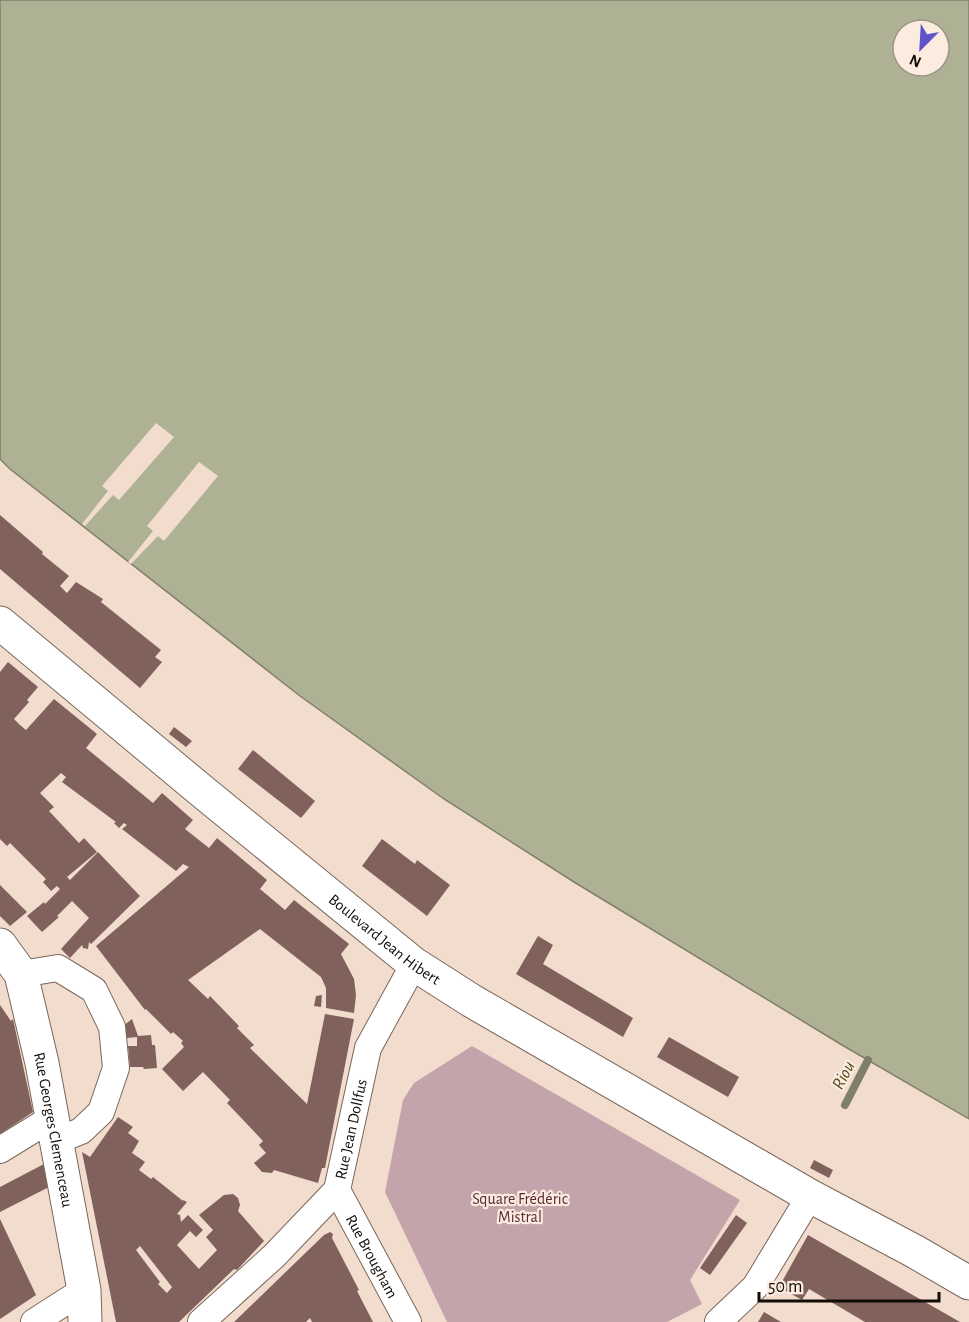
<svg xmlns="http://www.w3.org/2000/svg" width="969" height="1322" font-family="'Alegreya Sans',sans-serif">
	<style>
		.green { fill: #c4a4ab }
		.water { fill: #afb194; stroke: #80806a; stroke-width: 1.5; fill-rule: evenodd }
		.pier { fill: #f2dcce }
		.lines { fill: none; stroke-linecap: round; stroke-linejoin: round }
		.stream { stroke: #80806a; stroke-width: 8 }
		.building { fill: #80615c; fill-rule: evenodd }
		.minor-casing { stroke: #7a675a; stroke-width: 28 }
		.major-casing { stroke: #7a675a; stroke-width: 35 }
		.minor { stroke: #fff; stroke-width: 26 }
		.major { stroke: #fff; stroke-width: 33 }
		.labels { text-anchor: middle; stroke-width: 4.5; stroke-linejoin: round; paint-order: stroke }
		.street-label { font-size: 16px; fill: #120c07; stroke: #fcebdf }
		.park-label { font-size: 16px; fill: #5a2a38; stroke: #fcebdf }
		.water-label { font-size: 18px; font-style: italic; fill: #4d4e1b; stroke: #fcebdf }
	</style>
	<rect width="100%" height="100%" fill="#f2dcce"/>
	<!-- green -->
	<path class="green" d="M472 1046 740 1200 690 1280 702 1304 667 1322H447L385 1192 403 1100 414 1083Z"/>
	<!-- water -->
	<path class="water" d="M0 0H969V1119L842 1045 574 882 444 799 300 696 10 469 0 459ZM903 30H939V66H903Z"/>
	<!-- pier -->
	<g class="pier">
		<path d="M156 423 174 437 119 500 113 495 85 526 82 524 108 491 102 486Z"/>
		<path d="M199 462 218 476 164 541 158 536 131 564 128 562 153 531 147 526Z"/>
	</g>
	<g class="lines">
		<!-- stream -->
		<path class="stream" d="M845 1105 868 1060"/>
	</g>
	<!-- building -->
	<g class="building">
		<path d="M0 515 43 552 42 554 69 576 60 586 67 593 76 582 103 599 101 602 161 650 155 657 162 662 140 688 0 569Z"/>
		<path d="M8 662 38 687 27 700 29 702 14 719 20 725 26 730 54 699 97 734 86 748 153 803 162 793 193 820 185 829 209 848 217 838 267 880 260 889 285 910 294 900 349 944 341 954 354 979 356 995 354 1013 326 1008V988L321 977 260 929 188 980 208 999 210 996 239 1026 237 1028 254 1045 250 1048 307 1104 325 1014 354 1019 325 1168H322L318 1183 274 1170 272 1173 262 1172 254 1163 266 1153 259 1145 263 1141 227 1103 230 1100 203 1072 183 1091 162 1069 184 1047 181 1043 183 1041 173 1032 171 1034 146 1009 145 1010 96 946 189 867 183 864 176 871 122 829 127 825 124 823 119 828 114 823 116 822 62 782 66 777 61 773 40 793 54 807 49 811 79 843 84 838 97 852 67 877 70 880 98 852 140 896 91 944 89 942 88 949 83 948 82 945 70 958 61 949 89 918 72 901 57 916 59 917 42 932 27 916 44 902 45 904 60 889 57 886 51 891 43 882 46 879 10 843 7 846 0 839V672Z"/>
		<path d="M174 727 192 741 186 747 169 734Z"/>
		<path d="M253 750 315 801 301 818 238 769Z"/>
		<path d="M382 839 415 864 417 860 450 885 427 916 362 866Z"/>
		<path d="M0 885 27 912 10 926 0 916Z"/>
		<path d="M538 936 553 945 543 964 633 1018 623 1037 516 974Z"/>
		<path d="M322 995 321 1007 314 1006 316 996Z"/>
		<path d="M0 1005 11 1021 13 1019 33 1112 0 1134Z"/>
		<path d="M132 1019 138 1036 151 1035 152 1045H155L157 1068 144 1069 143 1067H130L128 1046H137V1037L127 1038 123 1026Z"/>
		<path d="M669 1037 739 1077 728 1097 657 1057Z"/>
		<path d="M118 1117 133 1127 128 1133 139 1141 132 1153 145 1162 139 1170 151 1179 153 1177 183 1201V1200L187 1202 177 1214 180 1215 181 1222 188 1215 203 1230 196 1237 190 1231 177 1245 199 1269 217 1250 206 1237 213 1230 199 1215 224 1195 233 1194 238 1198 240 1205 238 1211 264 1241 237 1270 234 1269 179 1322H116L82 1152 90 1157ZM140 1246 172 1287 167 1293 158 1284 160 1282 136 1250Z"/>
		<path d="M814 1160 833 1170 829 1178 810 1168Z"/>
		<path d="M44 1164 49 1187 0 1212V1187Z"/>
		<path d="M736 1215 747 1223 710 1275 700 1268Z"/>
		<path d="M0 1219 36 1295 0 1319Z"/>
		<path d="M330 1232 333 1234 332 1238 359 1290 357 1291 373 1322H312L310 1318 306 1322H234L324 1235Z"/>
		<path d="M808 1235 960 1322H865L809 1289 802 1300 779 1287Z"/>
		<path d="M764 1312 781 1322H758Z"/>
	</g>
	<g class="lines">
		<defs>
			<g id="minor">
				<path d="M21 974 58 968 94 990 112 1027 116 1068 101 1112 81 1131 56 1141"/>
				<path d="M0 1150 52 1118"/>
				<path id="s1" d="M337 1190 408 1322"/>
				<path d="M34 1322 84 1290"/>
				<path id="s2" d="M201 1322 274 1256 337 1190 368 1048 414 964"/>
				<path d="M718 1322 755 1287 810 1196"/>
			</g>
			<g id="major">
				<path id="s3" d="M0 623 203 792 414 964 472 1001 810 1196 914 1251 969 1283"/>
				<path id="s4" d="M0 945 21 974 42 1063 84 1290 85 1322"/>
			</g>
		</defs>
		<!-- minor casing -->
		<use href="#minor" class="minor-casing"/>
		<!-- major casing -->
		<use href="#major" class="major-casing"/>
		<!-- minor -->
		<use href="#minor" class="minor"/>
		<!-- major -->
		<use href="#major" class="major"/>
	</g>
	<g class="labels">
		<!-- street labels -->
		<g class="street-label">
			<text dy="6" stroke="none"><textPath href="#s3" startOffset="498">Boulevard Jean Hibert</textPath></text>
			<text dy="6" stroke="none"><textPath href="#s4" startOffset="195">Rue Georges Clemenceau</textPath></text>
			<text dy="6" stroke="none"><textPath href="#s2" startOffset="252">Rue Jean Dollfus</textPath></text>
			<text dy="6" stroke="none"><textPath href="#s1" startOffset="75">Rue Brougham</textPath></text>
		</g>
		<!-- park labels -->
		<g class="park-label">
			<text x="520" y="1204">Square Frédéric<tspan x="520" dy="18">Mistral</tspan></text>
		</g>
		<!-- water labels -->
		<g class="water-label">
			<text transform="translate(843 1075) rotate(-62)" y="6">Riou</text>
		</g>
	</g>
	<!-- north arrow -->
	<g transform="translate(921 48) rotate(204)"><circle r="28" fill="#fcebdf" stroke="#9e9289" stroke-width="1.5"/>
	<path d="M0-4.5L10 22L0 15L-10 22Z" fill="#5f54cc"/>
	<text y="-9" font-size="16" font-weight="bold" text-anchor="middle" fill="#120c07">N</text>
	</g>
	<!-- scale -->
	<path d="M759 1292v9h180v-9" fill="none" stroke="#120c07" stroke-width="3"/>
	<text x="768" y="1292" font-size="18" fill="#120c07" stroke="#fcebdf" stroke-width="4.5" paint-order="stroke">50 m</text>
</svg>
